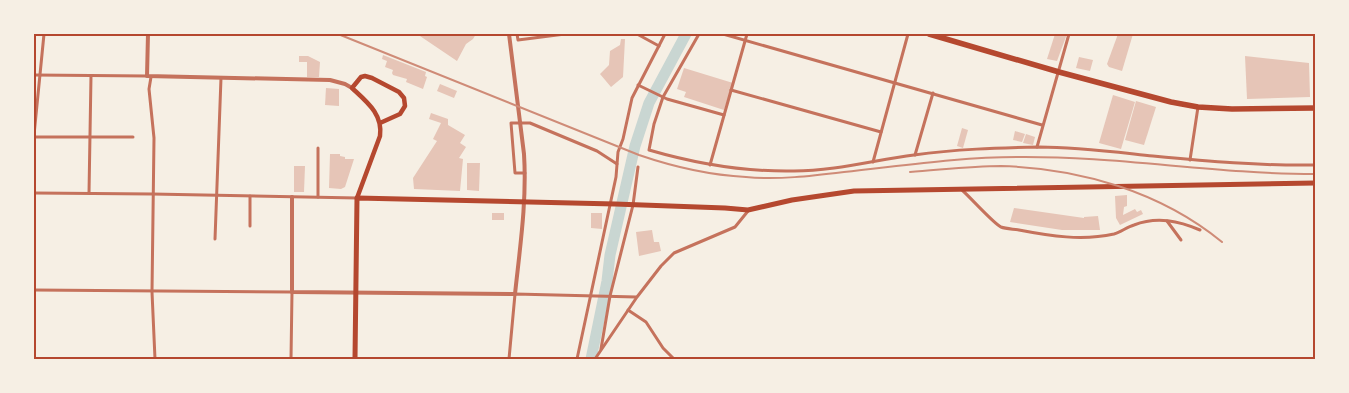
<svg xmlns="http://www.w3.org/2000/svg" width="1349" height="393" font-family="'DejaVu Sans',sans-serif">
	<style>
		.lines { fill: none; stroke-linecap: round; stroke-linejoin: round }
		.river { stroke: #c9d6d2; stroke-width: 11 }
		.building { fill: #e6c5b7 }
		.minor { stroke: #c5725c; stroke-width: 3 }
		.tertiary { stroke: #c5725c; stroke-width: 4 }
		.secondary { stroke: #b5482f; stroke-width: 4.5 }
		.primary { stroke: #b5482f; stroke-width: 5 }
		.trunk { stroke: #b5482f; stroke-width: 5.5 }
		.rail { stroke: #cf8b77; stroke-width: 2 }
		.neatline { fill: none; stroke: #b5482f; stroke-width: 2 }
	</style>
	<rect width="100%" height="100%" fill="#f6efe4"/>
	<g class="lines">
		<!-- river -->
		<path class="river" d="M591 359 607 281 610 255 635 146 649 103 686 34"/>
	</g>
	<!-- building -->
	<g class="building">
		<path d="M417 34H476L473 39 466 44 457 61Z"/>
		<path d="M1055 34H1067L1057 61 1047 59Z"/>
		<path d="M1118 34H1133L1122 71 1109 67 1107 64Z"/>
		<path d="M621 39H625L623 77 611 87 600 74 609 65 610 51 620 45Z"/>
		<path d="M383 55 426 72 425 76 427 77 423 89 406 82 407 79 393 75 392 73 393 70 385 67 387 61 382 59Z"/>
		<path d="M299 56H308L320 62 319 77H307V62H299Z"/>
		<path d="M1245 56 1309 63 1310 97 1247 99Z"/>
		<path d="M1079 57 1093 60 1090 71 1076 68Z"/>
		<path d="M684 68 733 83 724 110 684 97 686 92 677 89Z"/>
		<path d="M440 84 457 91 454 98 437 91Z"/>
		<path d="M326 88 339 89V106L325 105Z"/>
		<path d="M1113 95 1135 102 1121 149 1099 143Z"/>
		<path d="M1136 101 1156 107 1144 145 1125 140Z"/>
		<path d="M431 113 448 119V125L465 135 460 143 466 147 459 158 463 159 460 191 414 189 413 178 437 141 433 139 441 123 429 119Z"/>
		<path d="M962 128 968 130 963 148 957 146Z"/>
		<path d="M1015 131 1025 134 1022 142 1013 140Z"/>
		<path d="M1026 134 1035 137 1033 145 1023 143Z"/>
		<path d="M330 154H340V156L345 157V159H354L345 187 341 189 329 188Z"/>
		<path d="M467 163H480L479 191 467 190Z"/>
		<path d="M294 166H305L304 192H294Z"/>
		<path d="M1127 195V206L1124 207 1123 215 1135 209 1137 212 1141 210 1143 214 1120 225 1116 218 1115 196Z"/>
		<path d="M1014 208 1084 218V217L1098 216 1100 230H1062L1010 222Z"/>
		<rect x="492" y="213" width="12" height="7"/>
		<path d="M591 213H602V229L591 228Z"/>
		<path d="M652 230 654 242H659L661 251 639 256 636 232Z"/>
	</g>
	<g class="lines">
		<!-- minor -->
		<g class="minor">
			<path d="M517 34 518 40 565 34"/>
			<path d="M637 34 659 46"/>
			<path d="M699 34 663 97 654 124 649 150C697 164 744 172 794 171 835 171 875 160 914 155 956 149 997 148 1039 147 1077 147 1115 152 1153 156 1206 161 1261 166 1315 165"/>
			<path d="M723 34 1042 125"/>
			<path d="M34 75 147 76"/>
			<path d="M151 77 149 89 154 138 152 292 155 359"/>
			<path d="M638 85 667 99 724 115"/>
			<path d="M731 90 881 132"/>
			<path d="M34 135 44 34"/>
			<path d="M34 137H133"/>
			<path d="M1037 147 1069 34"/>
			<path d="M915 155 933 93"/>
			<path d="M1190 160 1198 107"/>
			<path d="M873 162 908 34"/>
			<path d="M710 165 747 34"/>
			<path d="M525 173H515L511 123H530L597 151 617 164"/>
			<path d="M962 190C970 197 994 224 1001 227 1006 229 1014 229 1019 230 1050 236 1082 241 1114 234 1121 232 1127 227 1134 225 1157 216 1179 221 1200 230"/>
			<path d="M34 193 152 194 357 198"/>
			<path d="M89 193 91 76"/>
			<path d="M250 196V226"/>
			<path d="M318 197V148"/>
			<path d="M1167 221 1181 240"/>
			<path d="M215 239 221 78"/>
			<path d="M34 290 292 292 291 359"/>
			<path d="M628 310 646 322 663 348 674 359"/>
			<path d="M601 349 610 296 633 205 638 167"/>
			<path d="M509 359 515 294 636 297"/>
			<path d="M577 359 616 177 618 152 623 139 632 98 665 34"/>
			<path d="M595 359 637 297 661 266 674 253 735 227 748 211"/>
			<path d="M808 359H810"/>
		</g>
		<!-- tertiary -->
		<g class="tertiary">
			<path d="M148 34 147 76 330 80 345 84 352 88"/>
			<path d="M292 197V292L515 294C520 247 527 201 524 154L509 34"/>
		</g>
		<!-- secondary -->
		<path class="secondary" d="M357 198 380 136C383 114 367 102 352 88L361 77 365 76 372 78 399 92 404 98 405 106 400 114 380 123"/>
		<!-- primary -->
		<path class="primary" d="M355 359 357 198 615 204 725 208 748 210 792 200 854 191 1315 183"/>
		<!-- trunk -->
		<path class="trunk" d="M929 34 1059 72 1171 102 1198 107 1232 109 1315 108"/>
		<!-- rail -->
		<g class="rail">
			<path d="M338 34 639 155C674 167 708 175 746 177 778 180 811 176 844 172 901 166 959 157 1017 157 1117 156 1215 174 1315 174"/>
			<path d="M910 172C940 170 970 166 1001 166 1080 168 1161 192 1222 242"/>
		</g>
	</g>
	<!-- border -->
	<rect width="1349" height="393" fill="none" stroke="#f6efe4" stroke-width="70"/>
	<rect x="35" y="35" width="1279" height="323" class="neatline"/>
</svg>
